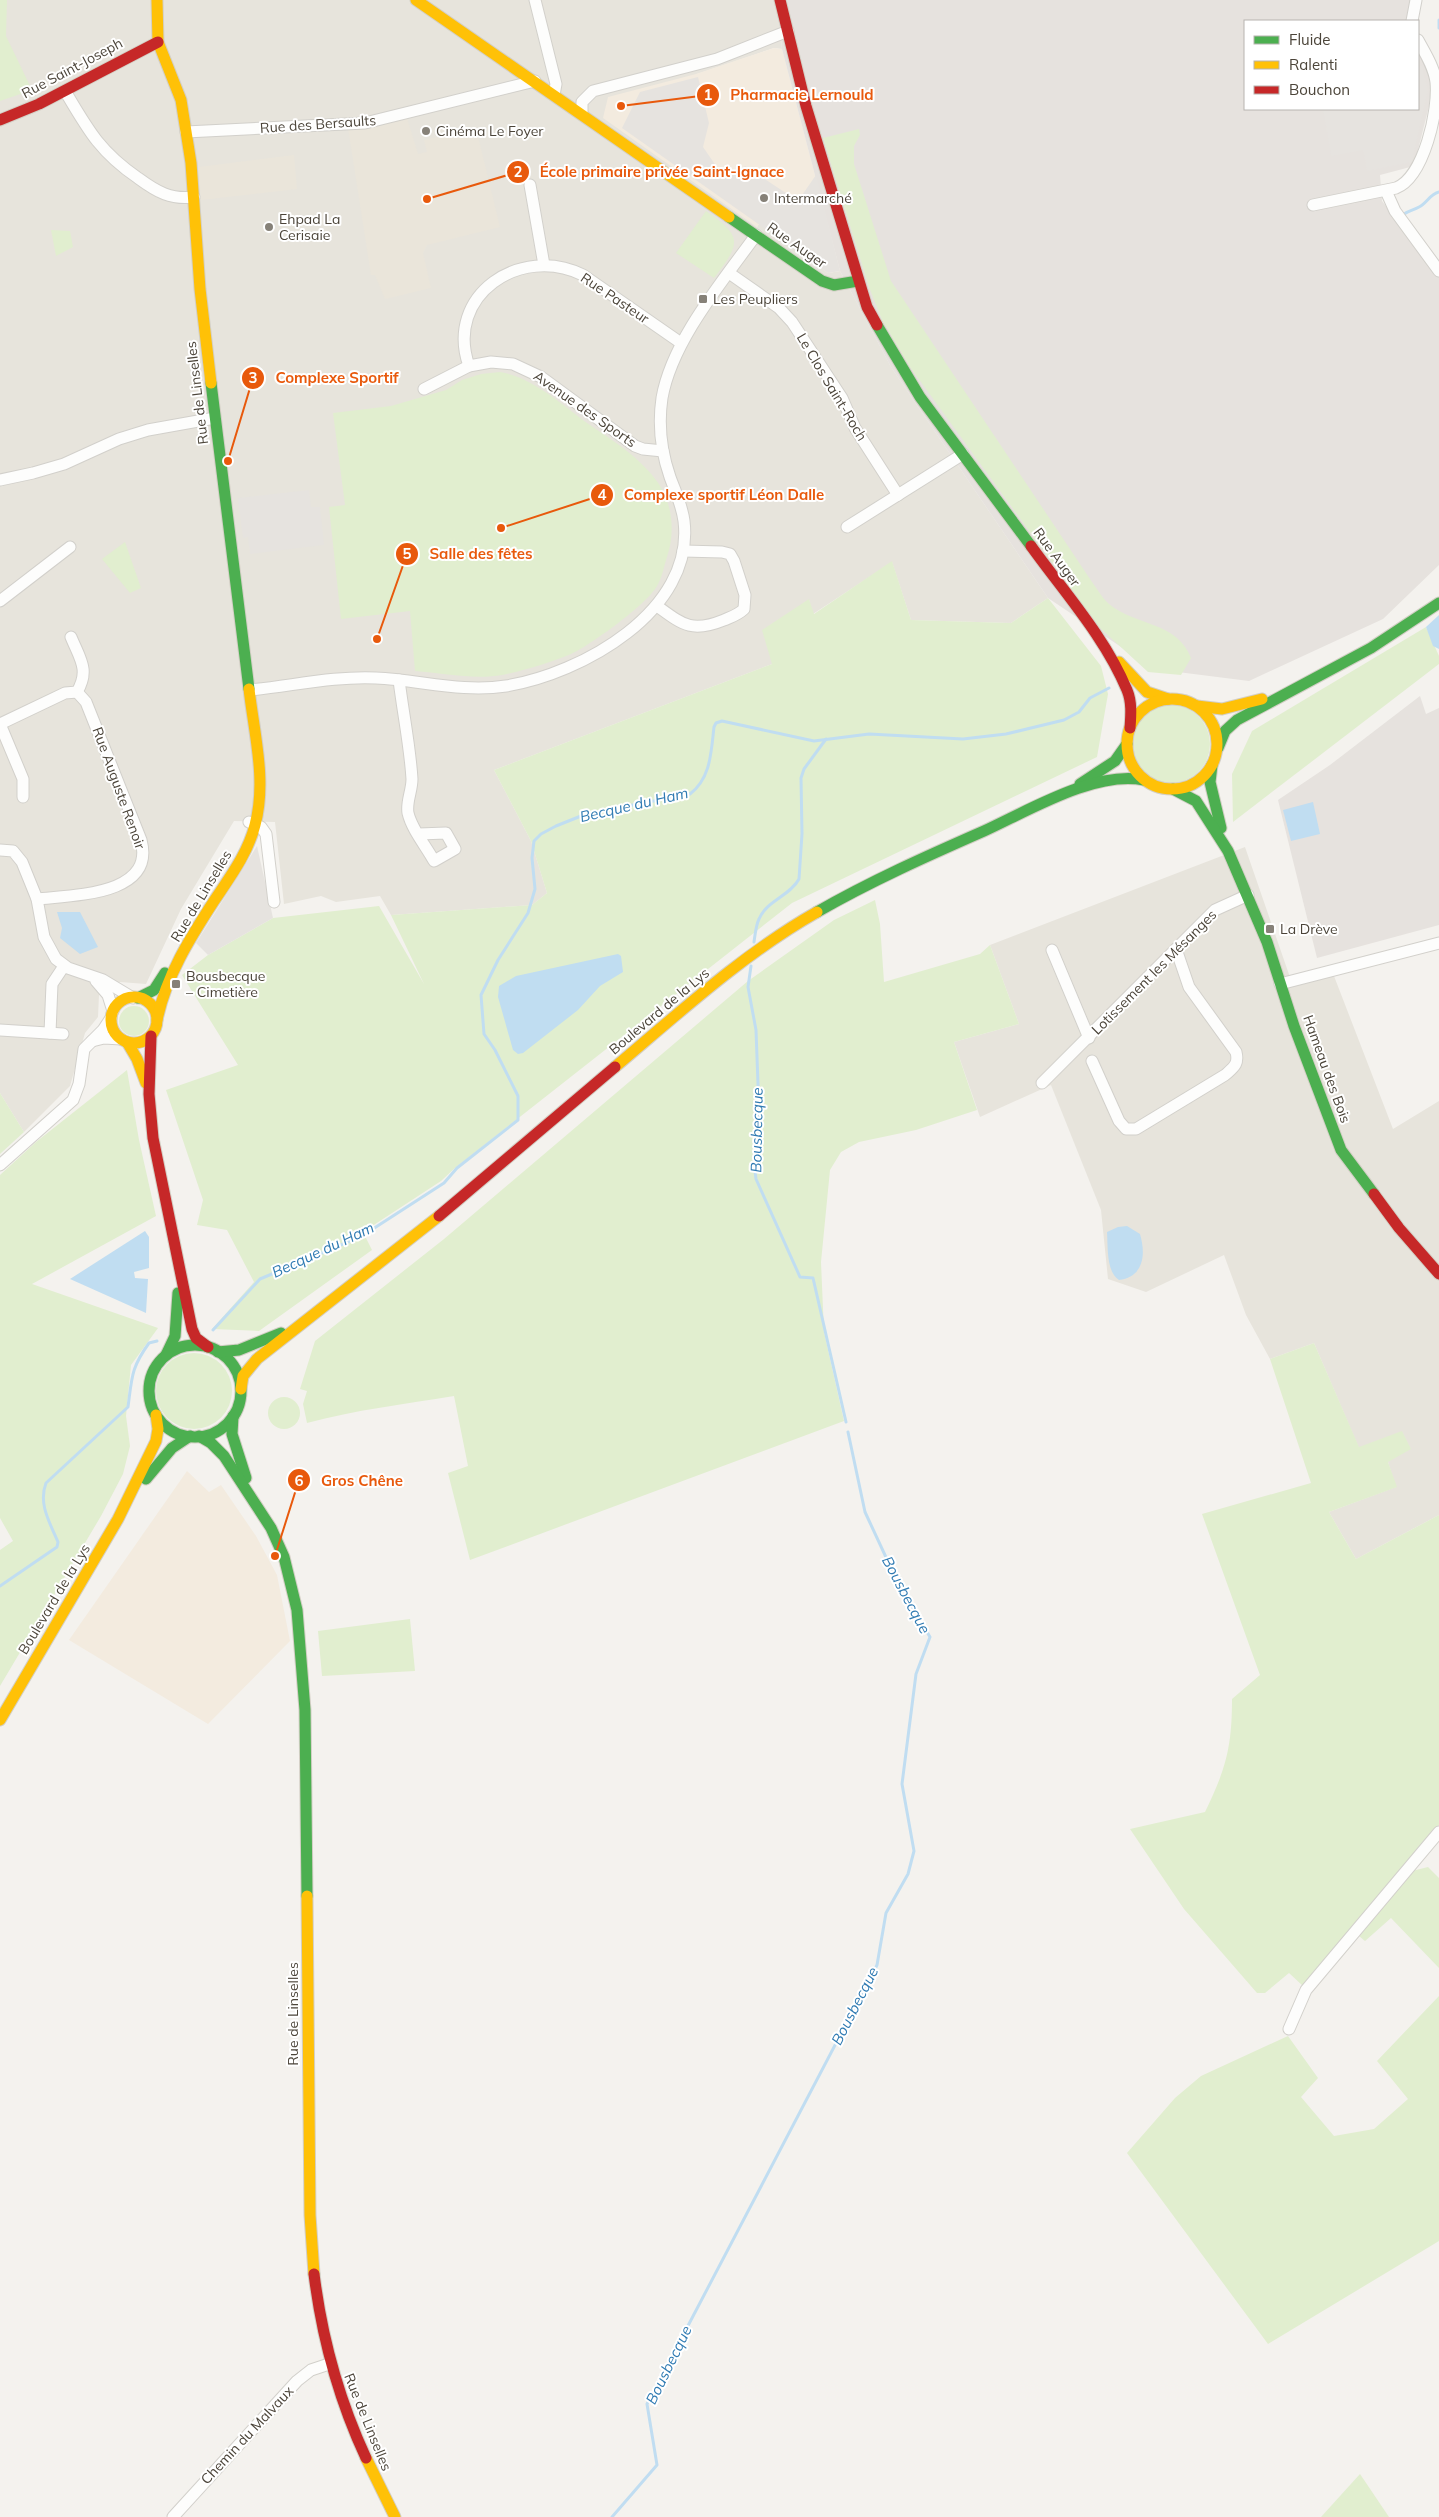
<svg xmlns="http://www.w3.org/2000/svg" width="1439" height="2517" font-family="Mulish,sans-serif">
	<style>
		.residential { fill: #e7e4dc }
		.commercial { fill: #f3ebdf }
		.industrial { fill: #e6e2de }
		.education { fill: #eae5da }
		.green { fill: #e1eecf }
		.parking { fill: #e6e3df }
		.water { fill: #c0ddf1 }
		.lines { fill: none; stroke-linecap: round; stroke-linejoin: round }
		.stream { stroke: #c0ddf1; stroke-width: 3 }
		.street-casing { stroke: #d2d0cb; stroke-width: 13 }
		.fast-casing { stroke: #d3cfc5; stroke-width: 13 }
		.slow-casing { stroke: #d3cfc5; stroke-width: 13 }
		.jam-casing { stroke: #d3cfc5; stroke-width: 13 }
		.street { stroke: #fdfdfc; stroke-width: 11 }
		.fast { stroke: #4caf50; stroke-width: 11 }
		.slow { stroke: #ffc107; stroke-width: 11 }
		.jam { stroke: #c62828; stroke-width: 11 }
		.poi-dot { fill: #868178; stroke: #fff; stroke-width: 2 }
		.labels { text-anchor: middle; stroke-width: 4; stroke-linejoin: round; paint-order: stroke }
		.street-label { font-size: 14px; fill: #4b4439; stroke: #fff }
		.poi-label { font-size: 14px; fill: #4b4439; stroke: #fff; text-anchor: start }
		.water-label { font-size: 15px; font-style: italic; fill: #2e7ab2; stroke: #fff }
		.leader { fill: none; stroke: #e8590c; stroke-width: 2 }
		.callout-dot { fill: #e8590c; stroke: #fff; stroke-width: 2 }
		.mark-label { font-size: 15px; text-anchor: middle; font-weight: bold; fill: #fff }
		.callout-label { font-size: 15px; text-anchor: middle; font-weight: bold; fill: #e8590c; stroke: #fff; stroke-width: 4; stroke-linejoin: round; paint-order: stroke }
	</style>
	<rect width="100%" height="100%" fill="#f4f2ee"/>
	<!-- residential -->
	<g class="residential">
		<path d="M0 0H777L782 49 774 48 697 74 757 227 759 223 828 273 840 271 891 367 1048 598 1011 623 911 620 892 562 813 614 809 600 772 664 494 770 531 841 547 893 532 905 391 915 380 896 336 902 321 896 284 904 275 822 234 821 181 909 146 984 120 982 99 995 98 1017 85 1033 70 1086 24 1132 0 1093Z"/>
		<path d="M1245 847 1293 986 1334 976 1393 1129 1439 1101V1515L1356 1559 1329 1512 1396 1487 1388 1462 1401 1432 1359 1448 1314 1343 1270 1359 1246 1315 1224 1255 1146 1292 1108 1279 1101 1210 1051 1085 980 1117 954 1042 1019 1024 990 945Z"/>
	</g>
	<!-- commercial -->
	<g class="commercial">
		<path d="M774 48 782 49 840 271 828 273 760 223 757 227 603 118 608 97 696 74Z"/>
		<path d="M187 1471 209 1492 221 1485 256 1536 277 1575 290 1641 208 1724 69 1640Z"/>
	</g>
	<!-- industrial -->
	<g class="industrial">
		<path d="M777 0H1412L1409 21H1245V109H1418V48L1432 78 1429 106 1414 166 1380 175 1382 201 1439 276V565L1383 619 1249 681 1154 669 1048 598 891 367 840 271 782 49Z"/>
		<path d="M1420 696 1426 714 1439 708V925L1317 958 1278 800 1330 765Z"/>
	</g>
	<!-- education -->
	<g class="education">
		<path d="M407 118 418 154 427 152 424 140 476 128 500 227 427 245 423 253 431 288 385 299 375 275H371L348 128 373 127Z"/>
		<path d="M294 155 297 189 201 200 199 167Z"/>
	</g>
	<!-- green -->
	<g class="green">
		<path d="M0 0H7L6 36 32 90 0 101Z"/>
		<path d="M859 129 860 135 854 146V164L891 281 1090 579C1096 587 1102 598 1109 604 1135 626 1177 621 1191 658L1181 675 1148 672 1099 627 910 367 882 320 869 287 823 138Z"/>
		<path d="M706 211C744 237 740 244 714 278L676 253Z"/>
		<path d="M51 230 70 231 73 247 56 256Z"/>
		<path d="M500 372C533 377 563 406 590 425 615 442 642 459 659 484 673 506 675 533 667 557 664 566 662 578 657 586 647 604 591 645 571 654 552 662 523 671 502 675 474 680 443 673 415 671L410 611 341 619 329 507 345 505 333 413 391 406 446 390 462 380 481 374Z"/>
		<path d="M125 542 141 588 130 593 102 559Z"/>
		<path d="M892 561 911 620 1011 623 1048 598 1101 666 1108 694 1097 757 792 903 455 1168 441 1181 363 1232 372 1250 259 1331 212 1329 254 1282 227 1230 197 1225 203 1200 166 1090 238 1065 182 975 208 955 273 918 379 906 424 984 391 915 532 905 547 893 531 841 494 770 772 664 762 630 809 599 814 614Z"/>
		<path d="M1426 627 1439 656V664L1233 822 1232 774 1252 731Z"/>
		<circle cx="1171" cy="744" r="39"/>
		<path d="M875 900 880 924 884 982 980 954 990 945 1019 1024 954 1042 977 1110 916 1130 859 1142 841 1152 830 1170 821 1262 824 1332 844 1421 470 1560 448 1473 468 1466 454 1396C405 1404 355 1410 307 1423L303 1404 307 1391 300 1389 315 1341 444 1239 748 981 834 920Z"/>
		<circle cx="134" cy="1021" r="15"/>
		<path d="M127 1070 139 1140 156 1216 32 1284 158 1328 131 1365 126 1416 130 1446 123 1474 101 1516 0 1686V1550L13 1541 0 1518V1175L36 1142Z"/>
		<path d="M0 1093 24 1132 0 1154Z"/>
		<path d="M1314 1343 1359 1447 1402 1431 1411 1449 1388 1462 1397 1487 1329 1512 1356 1559 1439 1515V1825L1303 1986 1289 1973 1265 1993H1257L1184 1909 1130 1829 1205 1812C1226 1769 1232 1747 1232 1699L1260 1675 1202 1514 1311 1483 1270 1359Z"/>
		<circle cx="194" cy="1391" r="38"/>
		<circle cx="284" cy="1413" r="16"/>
		<path d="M410 1619 415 1671 322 1676 318 1631Z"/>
		<path d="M1428 1867 1439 1878V1968L1391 1918 1365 1941 1359 1936 1412 1871Z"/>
		<path d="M1439 1996V2241L1268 2344 1127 2153 1175 2098 1201 2076 1288 2036 1318 2078 1301 2097 1334 2136 1374 2129 1408 2099 1377 2061Z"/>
		<path d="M1360 2474 1389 2517H1321Z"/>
	</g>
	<!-- parking -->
	<g class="parking">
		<path d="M1422 65 1428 90 1412 162 1367 171 1363 150 1331 156 1323 109H1418V67Z"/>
		<path d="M698 77 709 123 703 147 721 173 741 170 745 166 798 201 816 175 840 271 828 273 622 128 640 92Z"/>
		<path d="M309 490 311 507H320L324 545 250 554 248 537 243 538 238 498Z"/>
		<path d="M257 846 273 918 208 955 196 943Z"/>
	</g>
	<!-- water -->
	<g class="water">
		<path d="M1439 615V649L1433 646 1426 627Z"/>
		<path d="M1313 802 1320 834 1291 841 1283 810Z"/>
		<path d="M57 912H80L98 947 80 954 60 938 62 928Z"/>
		<path d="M618 954 621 956 623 972 600 986 578 1010 523 1053 518 1054 513 1050 498 997 499 986 516 976Z"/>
		<path d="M1127 1226 1140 1234C1146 1254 1144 1277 1119 1280 1106 1272 1108 1246 1107 1232L1118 1227Z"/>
		<path d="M145 1231 149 1237V1268L134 1272 135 1278 148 1279 146 1313 70 1279Z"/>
	</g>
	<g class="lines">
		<!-- stream -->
		<g class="stream">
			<path d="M1439 20V28"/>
			<path d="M1404 214C1410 210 1414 210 1419 207 1427 203 1430 194 1439 192"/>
			<path d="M754 942C755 935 756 925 759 919 766 901 790 896 799 879L802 834 801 778 804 769 826 739"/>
			<path d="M751 966 748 987 756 1030 759 1111 760 1144 755 1171 756 1179 800 1277 813 1278 846 1422"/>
			<path d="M213 1330 260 1279 362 1236 444 1183 457 1168 518 1120V1096L495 1050 484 1034 481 995 498 960 528 913 535 889 532 858 534 841 541 834 556 826 586 814 690 794C711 778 711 752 714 727L716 723 722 721 814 741 869 734 963 739 1006 734 1064 720 1079 712 1090 698 1109 688"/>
			<path d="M0 1586 57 1547 58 1542C50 1523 38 1504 46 1483L128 1407C132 1377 131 1368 149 1343L157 1341"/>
			<path d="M612 2517 657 2465 647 2404 877 1965 886 1913 908 1874 914 1851 902 1784 916 1674 930 1637 897 1581 865 1512 848 1432"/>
		</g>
		<defs>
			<g id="street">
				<path d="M535 0 556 84 554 95"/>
				<path d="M1412 21 1416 0"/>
				<path d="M65 91C88 130 100 152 138 178 157 192 171 200 194 197"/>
				<path d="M582 113V102L593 91 717 59 788 31"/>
				<path d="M186 132 365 123 535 81"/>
				<path d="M530 185 544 265"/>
				<path d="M1386 191 1395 211 1439 271"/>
				<path d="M1313 205 1396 188C1424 177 1439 110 1436 82 1434 67 1425 53 1418 40"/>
				<path d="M729 273 779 308 792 322 842 398 855 428 898 495"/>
				<path d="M469 366C444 295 521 244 583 275L681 343"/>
				<path d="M424 389 469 366 491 362 513 364 541 377 635 446 643 449 663 451"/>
				<path d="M0 480 33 473 64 464 119 439 148 430 215 418"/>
				<path d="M847 527 963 454"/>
				<path d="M0 601 70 547"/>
				<path d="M657 606C683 625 692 633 724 620 731 617 738 615 744 609L745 595 734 561 730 554 722 552 683 551"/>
				<path d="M399 680C403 713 410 746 412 779 412 791 406 802 408 813 412 830 426 846 434 861L455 849 446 833 419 834"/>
				<path d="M250 690C292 686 334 676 376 678 420 680 462 693 506 686 581 674 695 611 684 521 682 505 675 491 670 477 661 451 658 425 662 398 672 341 722 282 756 235"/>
				<path d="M0 724 65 693 77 692C90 670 80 659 71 637"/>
				<path d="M0 724 23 779V797"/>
				<path d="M249 822 261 827 266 834 274 902"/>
				<path d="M0 850 13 851 22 862 37 899 44 937 56 959 68 968 103 980 133 998"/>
				<path d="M37 899C72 895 156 896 141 840L86 702 77 692"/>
				<path d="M1052 950 1089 1038"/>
				<path d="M96 981 108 995 113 1011"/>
				<path d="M1280 984 1439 943"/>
				<path d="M0 1030 63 1034"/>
				<path d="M50 1033 52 984 64 966"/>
				<path d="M92 1041 104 1038 121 1039"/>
				<path d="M1092 1061 1119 1121 1126 1129H1136L1225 1075C1234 1067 1239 1064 1236 1052L1189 987 1176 949"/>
				<path d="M1042 1083 1215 910 1248 895"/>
				<path d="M0 1165 73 1100 79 1084 84 1049 103 1030 111 1018"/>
				<path d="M1289 2029 1306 1990 1439 1832"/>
				<path d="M173 2517 297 2381 311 2370 329 2364"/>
			</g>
			<g id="fast">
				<path d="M729 217 822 281 834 285 858 281"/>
				<path d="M877 325 920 397 1031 546"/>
				<path d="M211 383 249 689"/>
				<path d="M1218 748 1225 731 1237 720 1371 648 1439 603"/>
				<path d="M1212 765 1210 782 1221 828"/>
				<path d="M1080 784 1115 761 1127 744"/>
				<path d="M1173 789 1196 801 1228 851 1267 942 1294 1026 1341 1150 1374 1194"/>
				<path d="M817 912C871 881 927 856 984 831 1028 811 1095 770 1144 780"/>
				<path d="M138 998 154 990 165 973"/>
				<circle cx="195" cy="1391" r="46"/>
				<path d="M218 1352 239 1350 281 1333"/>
				<path d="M166 1355 175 1336 178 1293"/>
				<path d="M233 1416 232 1434 246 1478"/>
				<path d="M199 1436 211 1443 224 1456 271 1528 284 1557 297 1610 305 1710 307 1896"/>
				<path d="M146 1479 172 1448 190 1436"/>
			</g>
			<g id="slow">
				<path d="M157 0 158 42 181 100 191 163 200 289 211 383"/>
				<path d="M416 0 729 217"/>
				<path d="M1119 662 1147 692 1168 699"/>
				<circle cx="1172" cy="744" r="45"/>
				<path d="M1197 706 1222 709 1262 699"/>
				<circle cx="134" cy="1020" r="23"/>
				<path d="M157 1020C166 976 190 938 214 901 230 877 248 853 255 825 267 781 254 733 249 689"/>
				<path d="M127 1042 137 1059 146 1083"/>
				<path d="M615 1067C679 1013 743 954 817 912"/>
				<path d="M241 1389 243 1376 257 1359 439 1216"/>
				<path d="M0 1720 118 1519 156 1441 158 1429 156 1415"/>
				<path d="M307 1896 310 2215 314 2274"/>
				<path d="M366 2458 395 2517"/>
			</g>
			<g id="jam">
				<path d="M780 0 806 106 867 307 877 325"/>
				<path d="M0 120 39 104 158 42"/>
				<path d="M1031 546C1064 592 1105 637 1127 690 1132 702 1131 715 1130 728"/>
				<path d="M151 1036 149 1094 153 1138 192 1329 196 1338 208 1347"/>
				<path d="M1374 1194 1399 1228 1439 1274"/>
				<path d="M439 1216 615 1067"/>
				<path d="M314 2274C322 2338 339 2400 366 2458"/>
			</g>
		</defs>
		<!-- street casing -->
		<use href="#street" class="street-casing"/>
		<!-- fast casing -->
		<use href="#fast" class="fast-casing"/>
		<!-- slow casing -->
		<use href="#slow" class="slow-casing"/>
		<!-- jam casing -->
		<use href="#jam" class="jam-casing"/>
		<!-- street -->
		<use href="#street" class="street"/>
		<!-- fast -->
		<use href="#fast" class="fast"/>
		<!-- slow -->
		<use href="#slow" class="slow"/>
		<!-- jam -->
		<use href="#jam" class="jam"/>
	</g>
	<!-- markers -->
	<g class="poi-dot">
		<circle cx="426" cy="131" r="5"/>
		<circle cx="764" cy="198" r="5"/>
		<circle cx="269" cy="227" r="5"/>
		<rect x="698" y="294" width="10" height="10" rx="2.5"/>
		<rect x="1265" y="924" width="10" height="10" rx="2.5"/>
		<rect x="171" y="979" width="10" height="10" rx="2.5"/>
	</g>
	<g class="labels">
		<!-- street labels -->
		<g class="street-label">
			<text transform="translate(72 68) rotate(-28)" y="5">Rue Saint-Joseph</text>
			<text transform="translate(318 124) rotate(-4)" y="5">Rue des Bersaults</text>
			<text transform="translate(797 245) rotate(35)" y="5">Rue Auger</text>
			<text transform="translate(615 298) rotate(34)" y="5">Rue Pasteur</text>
			<text transform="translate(832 387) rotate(59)" y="5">Le Clos Saint-Roch</text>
			<text transform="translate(197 393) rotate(-97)" y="5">Rue de Linselles</text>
			<text transform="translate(585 409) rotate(35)" y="5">Avenue des Sports</text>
			<text transform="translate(1057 557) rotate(54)" y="5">Rue Auger</text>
			<text transform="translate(119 788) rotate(70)" y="5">Rue Auguste Renoir</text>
			<text transform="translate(201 896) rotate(-59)" y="5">Rue de Linselles</text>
			<text transform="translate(1154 972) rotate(-45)" y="5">Lotissement les Mésanges</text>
			<text transform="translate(659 1011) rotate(-40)" y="5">Boulevard de la Lys</text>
			<text transform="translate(1327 1069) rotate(70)" y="5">Hameau des Bois</text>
			<text transform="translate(54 1599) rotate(-59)" y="5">Boulevard de la Lys</text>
			<text transform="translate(293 2014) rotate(-90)" y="5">Rue de Linselles</text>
			<text transform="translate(368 2422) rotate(68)" y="5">Rue de Linselles</text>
			<text transform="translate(247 2435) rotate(-47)" y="5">Chemin du Malvaux</text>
		</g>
		<!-- poi labels -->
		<g class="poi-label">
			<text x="436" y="136">Cinéma Le Foyer</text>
			<text x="774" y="203">Intermarché</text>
			<text x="279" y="224">Ehpad La<tspan x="279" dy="16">Cerisaie</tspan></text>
			<text x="713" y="304">Les Peupliers</text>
			<text x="1280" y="934">La Drève</text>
			<text x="186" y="981">Bousbecque<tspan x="186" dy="16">– Cimetière</tspan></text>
		</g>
		<!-- water labels -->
		<g class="water-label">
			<text transform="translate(634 805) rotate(-13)" y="5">Becque du Ham</text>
			<text transform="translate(757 1130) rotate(-89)" y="5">Bousbecque</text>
			<text transform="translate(323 1250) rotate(-25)" y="5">Becque du Ham</text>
			<text transform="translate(906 1595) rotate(62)" y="5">Bousbecque</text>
			<text transform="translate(855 2006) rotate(-63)" y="5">Bousbecque</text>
			<text transform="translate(669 2365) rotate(-64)" y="5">Bousbecque</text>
		</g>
	</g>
	<!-- callouts -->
	<path class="leader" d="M621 106L708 95M427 199L518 172M228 461L253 378M501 528L602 495M377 639L407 554M275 1556L299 1480"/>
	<g class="callout-dot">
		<circle cx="621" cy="106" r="5"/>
		<circle cx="427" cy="199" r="5"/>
		<circle cx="228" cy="461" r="5"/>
		<circle cx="501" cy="528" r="5"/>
		<circle cx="377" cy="639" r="5"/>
		<circle cx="275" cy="1556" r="5"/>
		<circle cx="708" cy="95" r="12"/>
		<circle cx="518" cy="172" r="12"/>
		<circle cx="253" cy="378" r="12"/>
		<circle cx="602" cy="495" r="12"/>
		<circle cx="407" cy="554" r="12"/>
		<circle cx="299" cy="1480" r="12"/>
	</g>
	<g class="mark-label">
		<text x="708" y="100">1</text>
		<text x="518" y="177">2</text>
		<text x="253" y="383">3</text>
		<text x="602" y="500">4</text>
		<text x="407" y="559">5</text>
		<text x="299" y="1486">6</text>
	</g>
	<g class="callout-label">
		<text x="802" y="100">Pharmacie Lernould</text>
		<text x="662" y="177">École primaire privée Saint-Ignace</text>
		<text x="337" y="383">Complexe Sportif</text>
		<text x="724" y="500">Complexe sportif Léon Dalle</text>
		<text x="481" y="559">Salle des fêtes</text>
		<text x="362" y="1486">Gros Chêne</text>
	</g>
	<!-- legend -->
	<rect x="1244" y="20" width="175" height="90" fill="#ffffff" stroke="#b7b4b0"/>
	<rect x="1254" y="36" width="25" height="8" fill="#4caf50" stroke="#b7b4b0"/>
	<text x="1289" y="45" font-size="15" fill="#4b4439">Fluide</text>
	<rect x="1254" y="61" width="25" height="8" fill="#ffc107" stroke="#b7b4b0"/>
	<text x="1289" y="70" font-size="15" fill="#4b4439">Ralenti</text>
	<rect x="1254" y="86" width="25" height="8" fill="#c62828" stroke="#b7b4b0"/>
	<text x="1289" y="95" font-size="15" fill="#4b4439">Bouchon</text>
</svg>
